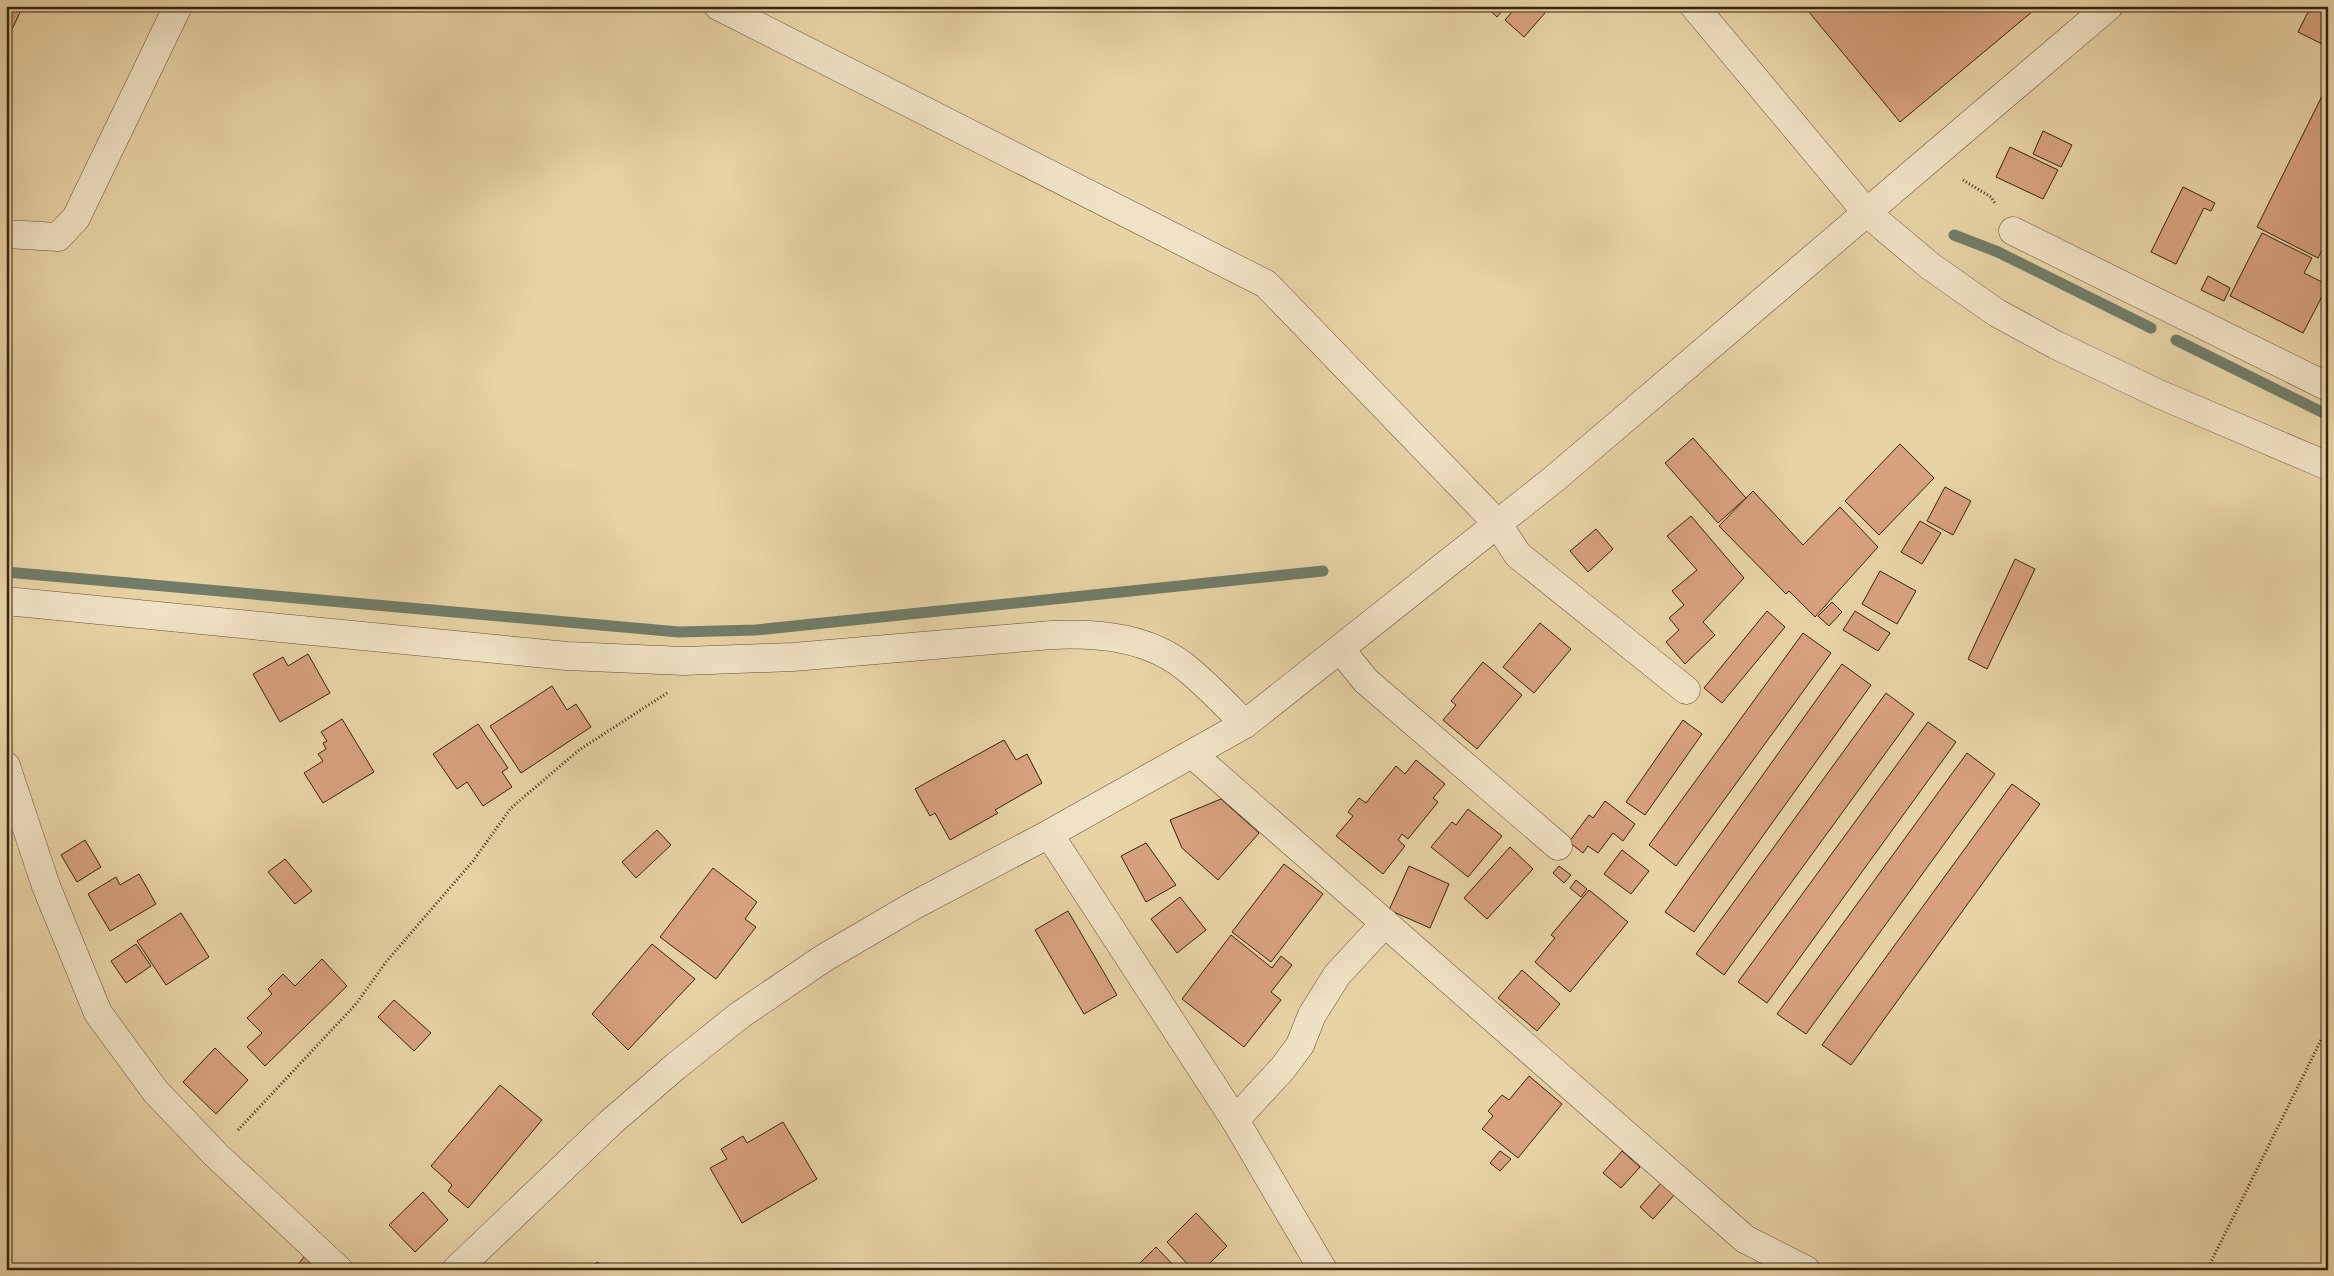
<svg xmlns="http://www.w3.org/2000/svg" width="2334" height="1276" font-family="'Libre Caslon Text',serif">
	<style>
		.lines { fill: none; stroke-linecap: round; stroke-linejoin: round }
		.stream { stroke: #717d69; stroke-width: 11 }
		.building { fill: #d7a17d; stroke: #372410 }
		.minor-casing { stroke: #635035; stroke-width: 29 }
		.path { stroke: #372410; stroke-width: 3; stroke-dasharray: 1 2.5; stroke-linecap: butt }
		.minor { stroke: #f0e2c4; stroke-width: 28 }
	</style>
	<rect width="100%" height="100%" fill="#e8d3a5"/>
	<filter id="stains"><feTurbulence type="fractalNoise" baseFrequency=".004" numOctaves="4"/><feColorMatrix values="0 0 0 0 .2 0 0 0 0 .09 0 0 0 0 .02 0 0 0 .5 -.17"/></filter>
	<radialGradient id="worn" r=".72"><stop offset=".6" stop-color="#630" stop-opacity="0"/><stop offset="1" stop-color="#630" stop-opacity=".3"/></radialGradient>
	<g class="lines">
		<!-- stream -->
		<g class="stream">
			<path d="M1954 235 1998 252 2151 328"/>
			<path d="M2176 340 2328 415"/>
			<path d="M6 572 679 632 756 630 1323 571"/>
		</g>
	</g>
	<!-- building -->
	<g class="building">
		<path d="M6 6H23L6 42Z"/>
		<path d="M1485 6H1506L1497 17Z"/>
		<path d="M1517 6H1551L1524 37 1505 20Z"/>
		<path d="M1804 6H2039L1900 122Z"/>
		<path d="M2311 6H2328V47L2298 32Z"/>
		<path d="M2323 94 2328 97V238L2318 258 2257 227Z"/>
		<path d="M2043 131 2072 145 2061 167 2033 154Z"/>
		<path d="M2010 147 2058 170 2043 199 1996 177Z"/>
		<path d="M2183 187 2215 203 2211 211 2204 208 2176 264 2151 252Z"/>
		<path d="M2262 233 2312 258 2304 273 2328 285 2303 333 2230 296Z"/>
		<path d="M2208 276 2230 288 2224 301 2201 290Z"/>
		<path d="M1693 438 1746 498 1718 523 1665 463Z"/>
		<path d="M1900 444 1934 478 1879 535 1845 501Z"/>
		<path d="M1945 487 1971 501 1953 535 1927 521Z"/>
		<path d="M1753 491 1803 545 1840 507 1878 547 1815 617 1789 591 1786 594 1719 526Z"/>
		<path d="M1691 516 1744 578 1703 622 1715 635 1685 664 1666 642 1679 630 1669 618 1684 605 1672 591 1697 570 1667 536Z"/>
		<path d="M1920 521 1941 533 1922 564 1901 552Z"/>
		<path d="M1596 529 1613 549 1588 572 1570 551Z"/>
		<path d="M2015 559 2035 569 1987 669 1968 659Z"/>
		<path d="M1880 571 1916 591 1897 624 1862 604Z"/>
		<path d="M1832 602 1842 612 1829 626 1818 616Z"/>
		<path d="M1767 611 1785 627 1722 703 1704 688Z"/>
		<path d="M1855 611 1890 633 1878 651 1843 630Z"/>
		<path d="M1540 623 1571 649 1534 693 1503 667Z"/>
		<path d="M1803 633 1831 653 1676 866 1649 845Z"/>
		<path d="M308 654 330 693 280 722 253 674 283 657 288 666Z"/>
		<path d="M1483 662 1522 695 1477 749 1443 720 1456 705 1451 701Z"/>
		<path d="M1842 664 1871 685 1694 932 1665 912Z"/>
		<path d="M552 686 567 710 576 704 591 727 521 773 490 726Z"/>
		<path d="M1886 693 1914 714 1724 975 1696 954Z"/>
		<path d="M342 719 374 772 323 803 304 773 323 761 318 754 326 749 323 743 327 741 321 732Z"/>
		<path d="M1683 720 1702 734 1645 815 1626 802Z"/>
		<path d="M1928 722 1956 742 1767 1003 1738 982Z"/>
		<path d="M478 724 508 768 502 772 512 787 483 806 467 782 457 789 433 754Z"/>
		<path d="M1004 740 1016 760 1027 754 1042 783 995 810 998 813 950 840 935 813 930 816 915 789Z"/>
		<path d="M1967 753 1995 774 1806 1034 1777 1014Z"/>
		<path d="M1416 760 1445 784 1433 798 1438 802 1408 839 1402 834 1398 840 1405 846 1383 874 1336 836 1353 816 1348 812 1359 798 1366 803 1396 766 1405 774Z"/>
		<path d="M2012 784 2040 804 1851 1065 1822 1045Z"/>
		<path d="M1221 799 1259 833 1218 880 1182 848 1170 820Z"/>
		<path d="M1605 801 1635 824 1623 841 1613 833 1598 853 1588 846 1583 853 1569 842 1589 815 1593 818Z"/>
		<path d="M1468 809 1502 836 1468 877 1431 847 1452 822 1456 825Z"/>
		<path d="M657 830 671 845 636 878 622 862Z"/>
		<path d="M85 840 101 867 77 882 61 855Z"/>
		<path d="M1146 843 1176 885 1146 902 1121 856Z"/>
		<path d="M1510 847 1533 869 1487 919 1464 898Z"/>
		<path d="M1622 850 1649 871 1631 894 1604 874Z"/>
		<path d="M285 859 312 891 295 904 268 872Z"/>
		<path d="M1284 864 1323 894 1271 962 1232 932Z"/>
		<path d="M1409 866 1449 884 1430 928 1389 910Z"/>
		<path d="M1559 866 1571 875 1564 883 1553 873Z"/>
		<path d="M713 868 757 902 745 919 756 927 716 979 660 937Z"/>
		<path d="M139 874 156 904 110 931 88 894 116 877 120 885Z"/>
		<path d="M1576 880 1587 889 1581 897 1570 888Z"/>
		<path d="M1589 890 1628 922 1570 992 1535 962 1555 938 1551 935Z"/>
		<path d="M1180 897 1206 930 1177 953 1151 919Z"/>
		<path d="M1068 911 1117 995 1084 1014 1035 930Z"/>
		<path d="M181 913 209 957 166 985 137 941Z"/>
		<path d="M1231 935 1272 968 1281 956 1292 965 1271 992 1281 1000 1244 1047 1182 999Z"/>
		<path d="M136 944 151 966 126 983 111 961Z"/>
		<path d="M652 944 695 979 628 1050 592 1014Z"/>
		<path d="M322 959 347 986 265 1066 247 1047 262 1033 247 1018 272 994 268 989 283 974 295 986Z"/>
		<path d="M1522 970 1560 1004 1537 1031 1498 998Z"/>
		<path d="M394 1000 431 1033 414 1051 378 1017Z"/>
		<path d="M215 1048 248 1080 216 1114 183 1082Z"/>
		<path d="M1529 1076 1562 1104 1518 1158 1482 1129 1493 1116 1488 1111 1502 1095 1509 1100Z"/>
		<path d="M500 1085 542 1120 468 1208 448 1191 452 1185 431 1166Z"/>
		<path d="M783 1122 817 1179 742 1223 710 1168 727 1159 721 1149 743 1136 747 1143Z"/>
		<path d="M1500 1151 1511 1159 1500 1171 1490 1163Z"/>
		<path d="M1622 1151 1640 1167 1621 1188 1603 1173Z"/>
		<path d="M1662 1182 1675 1194 1653 1219 1640 1207Z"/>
		<path d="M423 1192 448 1220 415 1252 389 1225Z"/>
		<path d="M1196 1213 1227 1246 1203 1270H1193L1167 1242Z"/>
		<path d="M1156 1247 1178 1270H1133Z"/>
		<path d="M305 1256 320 1270H293Z"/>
		<path d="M598 1262 603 1270H584Z"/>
	</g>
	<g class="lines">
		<defs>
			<g id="minor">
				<path d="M718 6 1266 284 1497 523 1518 555 1686 690"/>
				<path d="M1694 6 1867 213 1930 266 1997 313 2056 345 2159 394 2328 466"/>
				<path d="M2013 231 2328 387"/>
				<path d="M6 234 58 237 76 218 178 6"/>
				<path d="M6 601 567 656 684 661 793 657 1052 635C1100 633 1151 637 1190 671 1209 687 1227 706 1245 724"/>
				<path d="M1340 649 1366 681 1558 846"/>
				<path d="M1192 754 1745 1239 1806 1270"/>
				<path d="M6 766 46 886 98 1013 156 1092 216 1155 339 1270"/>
				<path d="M1049 834 1235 1120 1323 1270"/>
				<path d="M1235 1120 1283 1068 1300 1045 1312 1015 1337 975 1385 923"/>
				<path d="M456 1270 610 1123 676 1066 740 1015 824 958 913 906 1049 834 1245 724 1554 479 2109 6"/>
			</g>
		</defs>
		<!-- minor casing -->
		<use href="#minor" class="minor-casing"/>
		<!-- path -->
		<g class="path">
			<path d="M1963 180 1991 197 1996 205"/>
			<path d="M238 1130 356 1004 386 962 473 861 511 808 579 750 667 693"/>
			<path d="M2207 1270 2328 1026"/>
		</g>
		<!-- minor -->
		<use href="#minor" class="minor"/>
	</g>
	<!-- margin -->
	<rect width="2334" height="1276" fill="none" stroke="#e8d3a5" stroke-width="25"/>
	<rect x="8" y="8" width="2319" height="1261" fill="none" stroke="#372410" stroke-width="2.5"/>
	<rect x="12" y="12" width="2309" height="1251" fill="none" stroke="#372410"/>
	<rect width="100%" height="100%" filter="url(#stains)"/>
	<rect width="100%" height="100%" fill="url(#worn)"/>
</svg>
